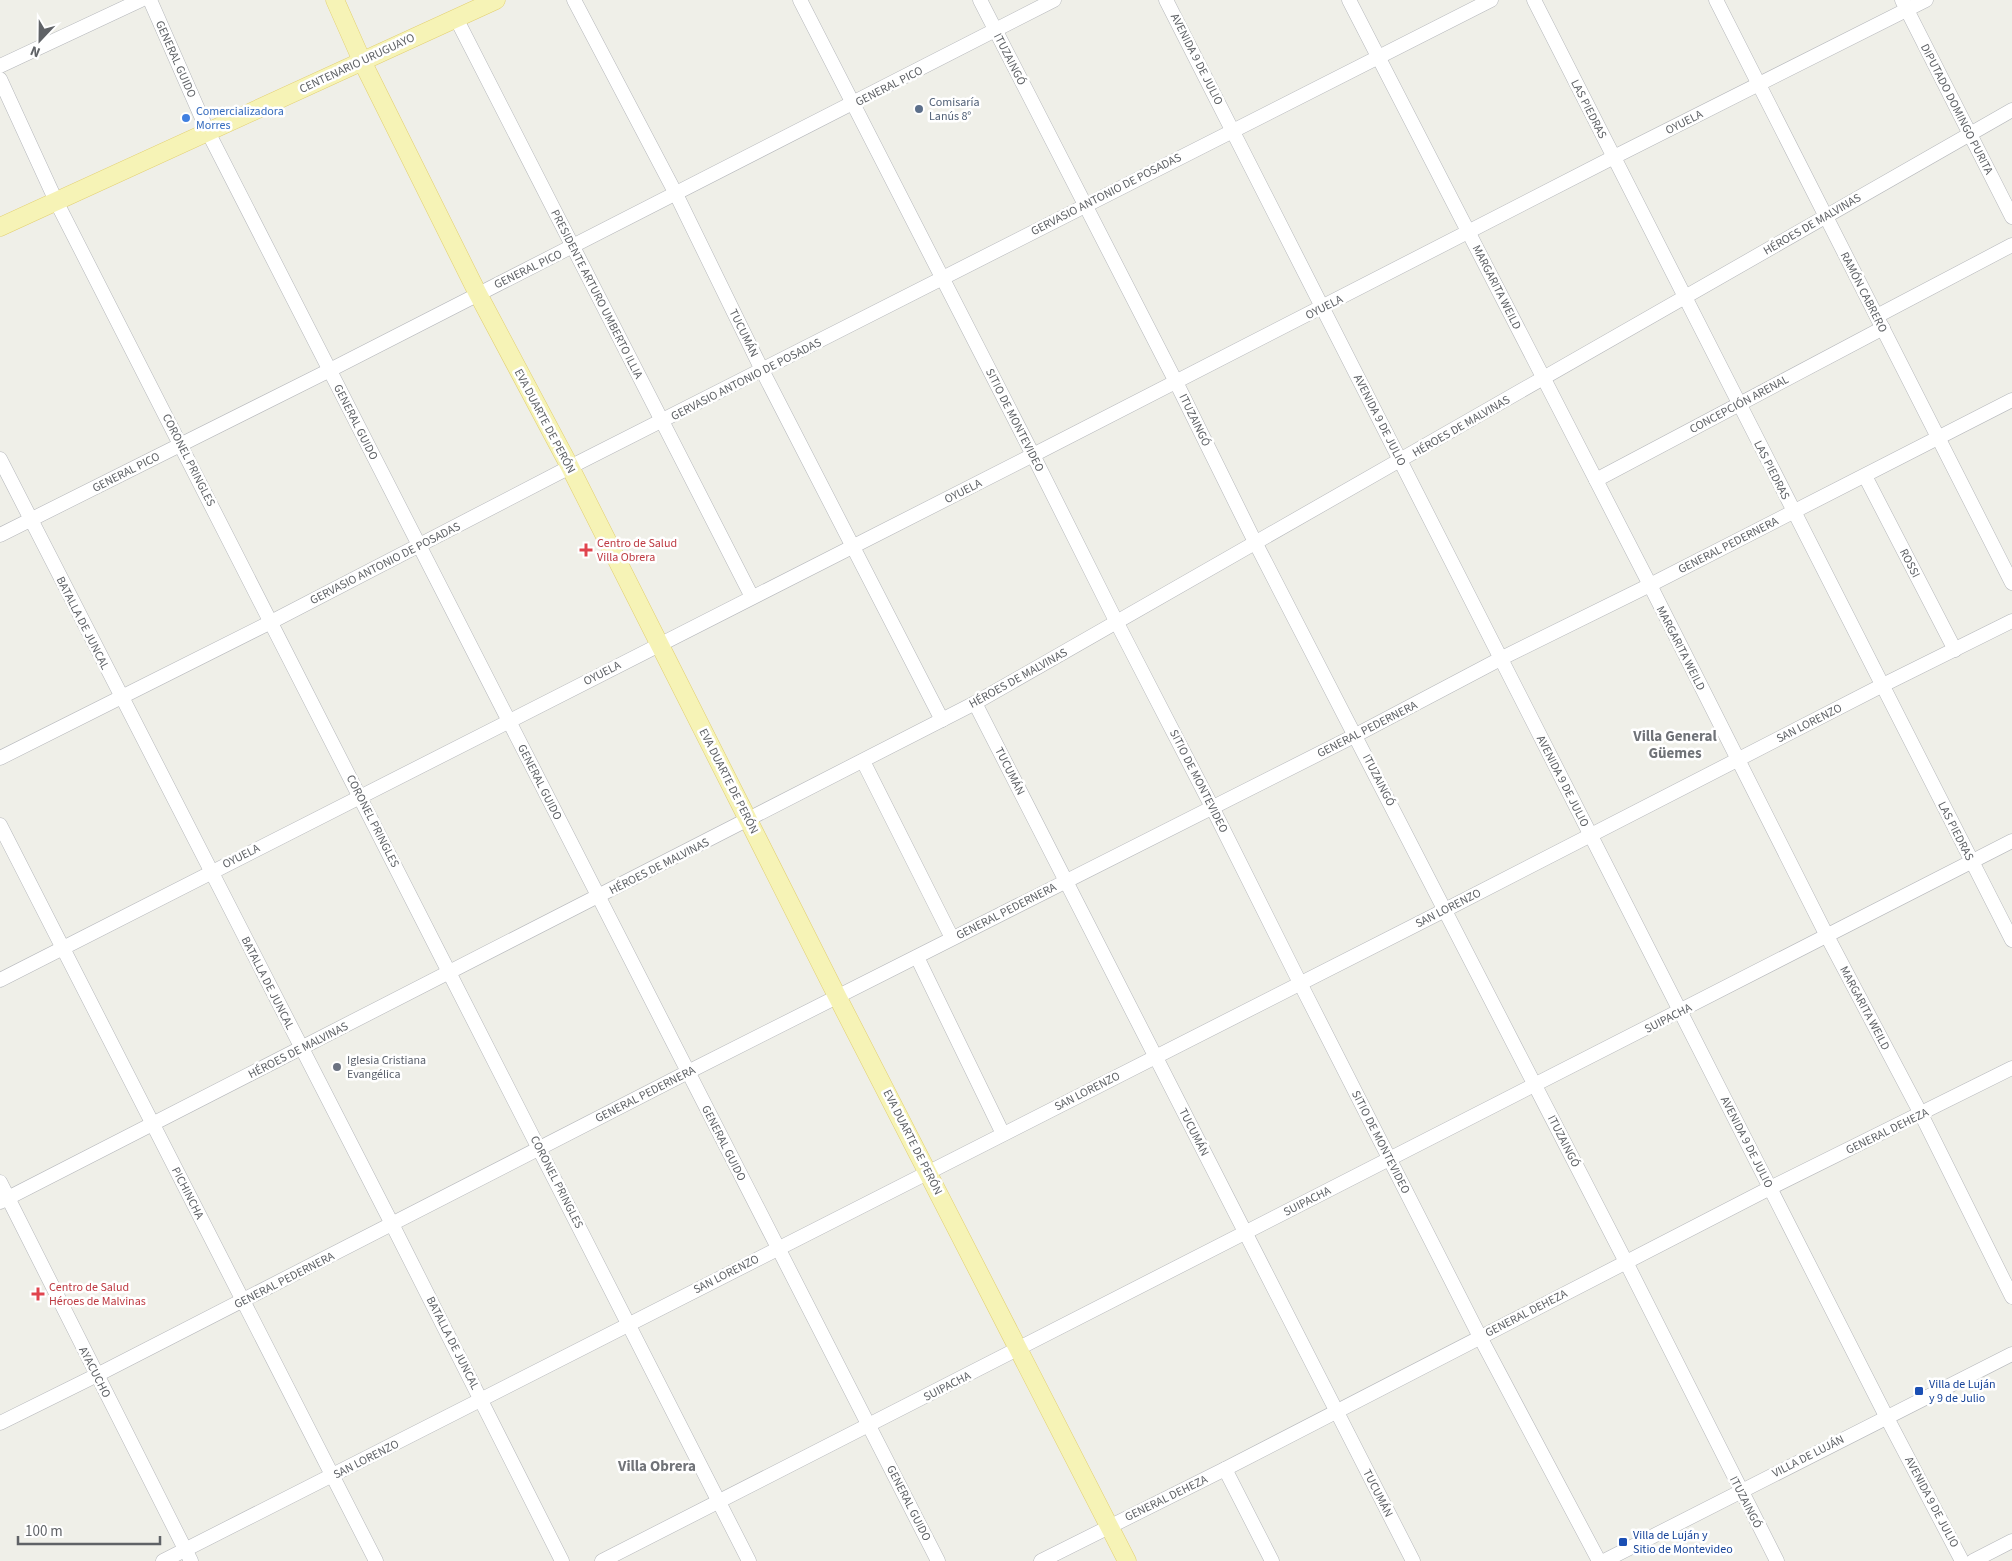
<svg xmlns="http://www.w3.org/2000/svg" width="2012" height="1561" font-family="'Source Sans 3',sans-serif">
	<style>
		.lines { fill: none; stroke-linecap: round; stroke-linejoin: round }
		.minor-casing { stroke: #b5b7bb; stroke-width: 15 }
		.major-casing { stroke: #e2cf6e; stroke-width: 19 }
		.minor { stroke: #fff; stroke-width: 14 }
		.major { stroke: #f6f3b6; stroke-width: 18 }
		.service-dot { fill: #5c6f8a; stroke: #fff; stroke-width: 2 }
		.shop-dot { fill: #3f7fe0; stroke: #fff; stroke-width: 2 }
		.health-dot { fill: #e0444e; stroke: #fff; stroke-width: 2 }
		.worship-dot { fill: #6b7280; stroke: #fff; stroke-width: 2 }
		.transit-dot { fill: #1a4fb4; stroke: #fff; stroke-width: 2 }
		.labels { text-anchor: middle; stroke-width: 5; stroke-linejoin: round; paint-order: stroke }
		.street-label { font-size: 12px; fill: #5f6266; stroke: #fff }
		.service-label { font-size: 12px; fill: #4e5e75; stroke: #fff; text-anchor: start }
		.shop-label { font-size: 12px; fill: #366cbe; stroke: #fff; text-anchor: start }
		.health-label { font-size: 12px; fill: #be3a42; stroke: #fff; text-anchor: start }
		.worship-label { font-size: 12px; fill: #5b616d; stroke: #fff; text-anchor: start }
		.transit-label { font-size: 12px; fill: #164399; stroke: #fff; text-anchor: start }
		.quarter-label { font-size: 15px; font-weight: bold; fill: #707378; stroke: #fff }
	</style>
	<rect width="100%" height="100%" fill="#efefe8"/>
	<g class="lines">
		<defs>
			<g id="minor">
				<path d="M150 0 208 132 938 1561"/>
				<path d="M574 0 676 194 762 370 942 720"/>
				<path d="M800 0 1033 455 1117 623 1212 807 1300 983 1480 1337 1599 1561"/>
				<path d="M980 0 1176 382 1255 542 1626 1262 1777 1561"/>
				<path d="M1166 0 1886 1416 1962 1561"/>
				<path d="M1349 0 1650 585 1827 936 1921 1114 2012 1297"/>
				<path d="M1534 0 2012 940"/>
				<path d="M1716 0 2012 583"/>
				<path d="M1902 0 2012 217"/>
				<path d="M456 18 752 597"/>
				<path d="M0 66 141 0"/>
				<path d="M0 79 56 201 749 1561"/>
				<path d="M1877 316 2012 245"/>
				<path d="M0 459 392 1224 562 1561"/>
				<path d="M1865 476 1955 650"/>
				<path d="M1596 480 1883 328"/>
				<path d="M0 535 330 370 1054 0"/>
				<path d="M975 703 1413 1561"/>
				<path d="M0 758 271 622 570 467 1491 0"/>
				<path d="M863 761 952 938"/>
				<path d="M0 825 376 1561"/>
				<path d="M917 957 1003 1134"/>
				<path d="M0 980 1033 455 1614 157 1926 0"/>
				<path d="M0 1182 191 1561"/>
				<path d="M0 1202 975 703 2012 110"/>
				<path d="M0 1423 97 1375 688 1072 1356 735 1502 658 1650 585 2012 400"/>
				<path d="M1225 1469 1272 1561"/>
				<path d="M163 1561 1445 910 1883 685 2012 621"/>
				<path d="M602 1561 2012 841"/>
				<path d="M1041 1561 1225 1469 1770 1188 2012 1068"/>
				<path d="M1604 1561 2012 1354"/>
				<path d="M1973 1561 2012 1541"/>
			</g>
			<g id="major">
				<path d="M335 0 362 61 478 294 570 467 838 998 1127 1561"/>
				<path d="M0 227 496 0"/>
			</g>
		</defs>
		<!-- minor casing -->
		<use href="#minor" class="minor-casing"/>
		<!-- major casing -->
		<use href="#major" class="major-casing"/>
		<!-- minor -->
		<use href="#minor" class="minor"/>
		<!-- major -->
		<use href="#major" class="major"/>
	</g>
	<!-- markers -->
	<circle class="service-dot" cx="919" cy="109" r="5"/>
	<circle class="shop-dot" cx="186" cy="118" r="5"/>
	<g class="health-dot">
		<path d="M583.5 542.5h5v5h5v5h-5v5h-5v-5h-5v-5h5z"/>
		<path d="M35.5 1286.5h5v5h5v5h-5v5h-5v-5h-5v-5h5z"/>
	</g>
	<circle class="worship-dot" cx="337" cy="1067" r="5"/>
	<g class="transit-dot">
		<rect x="1914" y="1386" width="10" height="10" rx="2.5"/>
		<rect x="1618" y="1537" width="10" height="10" rx="2.5"/>
	</g>
	<g class="labels">
		<!-- street labels -->
		<g class="street-label">
			<text transform="translate(176 59) rotate(66)" y="4">GENERAL GUIDO</text>
			<text transform="translate(1010 59) rotate(63)" y="4">ITUZAINGÓ</text>
			<text transform="translate(1197 59) rotate(63)" y="4">AVENIDA 9 DE JULIO</text>
			<text transform="translate(357 63) rotate(-25)" y="4">CENTENARIO URUGUAYO</text>
			<text transform="translate(889 86) rotate(-27)" y="4">GENERAL PICO</text>
			<text transform="translate(1589 109) rotate(63)" y="4">LAS PIEDRAS</text>
			<text transform="translate(1957 109) rotate(63)" y="4">DIPUTADO DOMINGO PURITA</text>
			<text transform="translate(1684 122) rotate(-27)" y="4">OYUELA</text>
			<text transform="translate(1106 194) rotate(-27)" y="4">GERVASIO ANTONIO DE POSADAS</text>
			<text transform="translate(1812 224) rotate(-30)" y="4">HÉROES DE MALVINAS</text>
			<text transform="translate(528 269) rotate(-26)" y="4">GENERAL PICO</text>
			<text transform="translate(1497 287) rotate(63)" y="4">MARGARITA WEILD</text>
			<text transform="translate(1864 292) rotate(63)" y="4">RAMÓN CABRERO</text>
			<text transform="translate(597 294) rotate(63)" y="4">PRESIDENTE ARTURO UMBERTO ILLIA</text>
			<text transform="translate(1324 307) rotate(-27)" y="4">OYUELA</text>
			<text transform="translate(744 333) rotate(64)" y="4">TUCUMÁN</text>
			<text transform="translate(746 379) rotate(-27)" y="4">GERVASIO ANTONIO DE POSADAS</text>
			<text transform="translate(1739 404) rotate(-28)" y="4">CONCEPCIÓN ARENAL</text>
			<text transform="translate(1015 420) rotate(63)" y="4">SITIO DE MONTEVIDEO</text>
			<text transform="translate(1195 420) rotate(64)" y="4">ITUZAINGÓ</text>
			<text transform="translate(1380 420) rotate(63)" y="4">AVENIDA 9 DE JULIO</text>
			<text transform="translate(545 421) rotate(62)" y="4">EVA DUARTE DE PERÓN</text>
			<text transform="translate(356 422) rotate(63)" y="4">GENERAL GUIDO</text>
			<text transform="translate(1461 426) rotate(-30)" y="4">HÉROES DE MALVINAS</text>
			<text transform="translate(189 460) rotate(63)" y="4">CORONEL PRINGLES</text>
			<text transform="translate(1772 470) rotate(63)" y="4">LAS PIEDRAS</text>
			<text transform="translate(126 472) rotate(-27)" y="4">GENERAL PICO</text>
			<text transform="translate(963 491) rotate(-27)" y="4">OYUELA</text>
			<text transform="translate(1728 545) rotate(-27)" y="4">GENERAL PEDERNERA</text>
			<text transform="translate(385 563) rotate(-27)" y="4">GERVASIO ANTONIO DE POSADAS</text>
			<text transform="translate(1910 563) rotate(63)" y="4">ROSSI</text>
			<text transform="translate(83 623) rotate(63)" y="4">BATALLA DE JUNCAL</text>
			<text transform="translate(1681 648) rotate(63)" y="4">MARGARITA WEILD</text>
			<text transform="translate(602 673) rotate(-27)" y="4">OYUELA</text>
			<text transform="translate(1018 678) rotate(-29)" y="4">HÉROES DE MALVINAS</text>
			<text transform="translate(1809 723) rotate(-27)" y="4">SAN LORENZO</text>
			<text transform="translate(1367 729) rotate(-27)" y="4">GENERAL PEDERNERA</text>
			<text transform="translate(1010 771) rotate(63)" y="4">TUCUMÁN</text>
			<text transform="translate(1379 780) rotate(63)" y="4">ITUZAINGÓ</text>
			<text transform="translate(729 781) rotate(63)" y="4">EVA DUARTE DE PERÓN</text>
			<text transform="translate(1199 781) rotate(63)" y="4">SITIO DE MONTEVIDEO</text>
			<text transform="translate(1563 781) rotate(63)" y="4">AVENIDA 9 DE JULIO</text>
			<text transform="translate(540 782) rotate(63)" y="4">GENERAL GUIDO</text>
			<text transform="translate(373 821) rotate(63)" y="4">CORONEL PRINGLES</text>
			<text transform="translate(1956 831) rotate(63)" y="4">LAS PIEDRAS</text>
			<text transform="translate(241 856) rotate(-27)" y="4">OYUELA</text>
			<text transform="translate(659 866) rotate(-27)" y="4">HÉROES DE MALVINAS</text>
			<text transform="translate(1448 908) rotate(-27)" y="4">SAN LORENZO</text>
			<text transform="translate(1006 911) rotate(-27)" y="4">GENERAL PEDERNERA</text>
			<text transform="translate(268 983) rotate(63)" y="4">BATALLA DE JUNCAL</text>
			<text transform="translate(1865 1008) rotate(62)" y="4">MARGARITA WEILD</text>
			<text transform="translate(1668 1018) rotate(-27)" y="4">SUIPACHA</text>
			<text transform="translate(298 1050) rotate(-27)" y="4">HÉROES DE MALVINAS</text>
			<text transform="translate(1087 1091) rotate(-27)" y="4">SAN LORENZO</text>
			<text transform="translate(645 1094) rotate(-27)" y="4">GENERAL PEDERNERA</text>
			<text transform="translate(1887 1131) rotate(-26)" y="4">GENERAL DEHEZA</text>
			<text transform="translate(1194 1132) rotate(63)" y="4">TUCUMÁN</text>
			<text transform="translate(1564 1141) rotate(63)" y="4">ITUZAINGÓ</text>
			<text transform="translate(913 1142) rotate(63)" y="4">EVA DUARTE DE PERÓN</text>
			<text transform="translate(1381 1142) rotate(63)" y="4">SITIO DE MONTEVIDEO</text>
			<text transform="translate(1747 1142) rotate(63)" y="4">AVENIDA 9 DE JULIO</text>
			<text transform="translate(724 1143) rotate(63)" y="4">GENERAL GUIDO</text>
			<text transform="translate(557 1182) rotate(63)" y="4">CORONEL PRINGLES</text>
			<text transform="translate(188 1193) rotate(63)" y="4">PICHINCHA</text>
			<text transform="translate(1307 1201) rotate(-27)" y="4">SUIPACHA</text>
			<text transform="translate(726 1274) rotate(-27)" y="4">SAN LORENZO</text>
			<text transform="translate(284 1280) rotate(-27)" y="4">GENERAL PEDERNERA</text>
			<text transform="translate(1526 1313) rotate(-27)" y="4">GENERAL DEHEZA</text>
			<text transform="translate(453 1343) rotate(63)" y="4">BATALLA DE JUNCAL</text>
			<text transform="translate(95 1372) rotate(63)" y="4">AYACUCHO</text>
			<text transform="translate(947 1386) rotate(-27)" y="4">SUIPACHA</text>
			<text transform="translate(1808 1456) rotate(-27)" y="4">VILLA DE LUJÁN</text>
			<text transform="translate(366 1459) rotate(-27)" y="4">SAN LORENZO</text>
			<text transform="translate(1378 1493) rotate(63)" y="4">TUCUMÁN</text>
			<text transform="translate(1166 1498) rotate(-26)" y="4">GENERAL DEHEZA</text>
			<text transform="translate(1746 1502) rotate(63)" y="4">ITUZAINGÓ</text>
			<text transform="translate(1932 1502) rotate(62)" y="4">AVENIDA 9 DE JULIO</text>
			<text transform="translate(909 1503) rotate(63)" y="4">GENERAL GUIDO</text>
		</g>
		<!-- service labels -->
		<g class="service-label">
			<text x="929" y="106">Comisaría<tspan x="929" dy="14">Lanús 8°</tspan></text>
		</g>
		<!-- shop labels -->
		<g class="shop-label">
			<text x="196" y="115">Comercializadora<tspan x="196" dy="14">Morres</tspan></text>
		</g>
		<!-- health labels -->
		<g class="health-label">
			<text x="597" y="547">Centro de Salud<tspan x="597" dy="14">Villa Obrera</tspan></text>
			<text x="49" y="1291">Centro de Salud<tspan x="49" dy="14">Héroes de Malvinas</tspan></text>
		</g>
		<!-- worship labels -->
		<g class="worship-label">
			<text x="347" y="1064">Iglesia Cristiana<tspan x="347" dy="14">Evangélica</tspan></text>
		</g>
		<!-- transit labels -->
		<g class="transit-label">
			<text x="1929" y="1388">Villa de Luján<tspan x="1929" dy="14">y 9 de Julio</tspan></text>
			<text x="1633" y="1539">Villa de Luján y<tspan x="1633" dy="14">Sitio de Montevideo</tspan></text>
		</g>
		<!-- quarter labels -->
		<g class="quarter-label">
			<text x="1675" y="741">Villa General<tspan x="1675" dy="17">Güemes</tspan></text>
			<text x="657" y="1471">Villa Obrera</text>
		</g>
	</g>
	<!-- north arrow -->
	<g transform="translate(40 40) rotate(202)" stroke="#ffffff" stroke-width="4" paint-order="stroke">
	<path d="M0-4L9 19L0 12L-9 19Z" fill="#5f6266"/>
	<text y="-8" font-size="14" font-weight="bold" text-anchor="middle" fill="#5f6266">N</text>
	</g>
	<!-- scale -->
	<path d="M18 1536v8h142v-8" fill="none" stroke="#5f6266" stroke-width="2.5"/>
	<text x="25" y="1536" font-size="15" fill="#5f6266" stroke="#ffffff" stroke-width="4" paint-order="stroke">100 m</text>
</svg>
